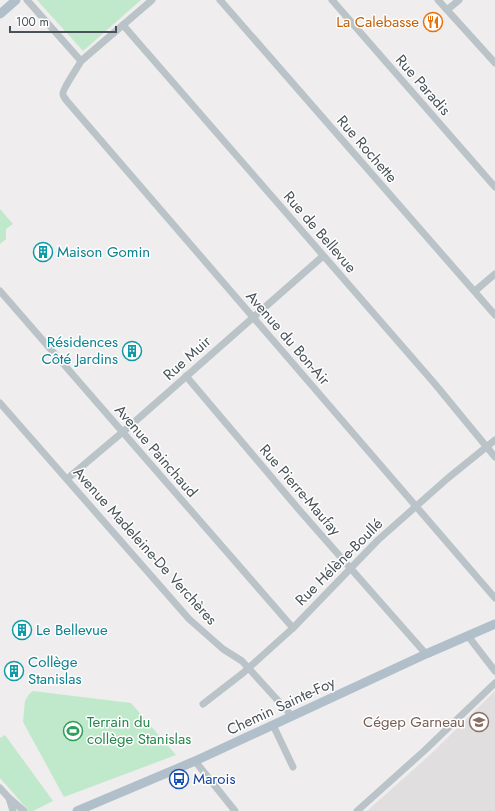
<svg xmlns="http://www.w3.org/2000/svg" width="495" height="811" font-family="Jost,sans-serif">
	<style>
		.education { fill: #e0dedf }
		.green { fill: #c0e9cc }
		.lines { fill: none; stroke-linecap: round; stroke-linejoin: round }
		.minor { stroke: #bac3c8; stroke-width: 7 }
		.major { stroke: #b0bfc9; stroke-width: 9 }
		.labels { text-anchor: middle; stroke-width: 3; stroke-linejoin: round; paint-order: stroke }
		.food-label { font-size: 15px; fill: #c56008; stroke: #fff; text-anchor: end }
		.street-label { font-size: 15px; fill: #485258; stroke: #fff }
		.culture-label { font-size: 15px; fill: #0d838f; stroke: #fff; text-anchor: start }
		.leisure-label { font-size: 15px; fill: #27864d; stroke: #fff; text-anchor: start }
		.education-label { font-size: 15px; fill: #785e54; stroke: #fff; text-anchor: end }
		.transit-label { font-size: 15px; fill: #164399; stroke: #fff; text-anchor: start }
	</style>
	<rect width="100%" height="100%" fill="#efeded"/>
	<!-- education -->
	<path class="education" d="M495 691V811H367L432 753Z"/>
	<!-- green -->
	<g class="green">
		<path d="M37 0H141L83 51Z"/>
		<path d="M0 209 13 224 6 229V239L0 244Z"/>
		<path d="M33 691 131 703 176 755 64 797 23 722 25 701 29 694Z"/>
		<path d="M5 735 53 801 33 811H29L0 778V738Z"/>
	</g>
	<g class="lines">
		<!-- minor -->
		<g class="minor">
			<path d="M27 0 81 61"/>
			<path d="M152 0 81 61C78 67 62 90 63 94 63 96 65 98 66 100L495 598"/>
			<path d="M220 0 495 315"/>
			<path d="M332 0 495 187"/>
			<path d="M438 0 495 63"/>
			<path d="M447 10 459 0"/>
			<path d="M123 25 435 384 495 457"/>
			<path d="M0 291 293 628"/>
			<path d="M475 291 495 274"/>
			<path d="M186 376 301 512 426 654"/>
			<path d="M0 403 189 619 223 649 242 661 292 716"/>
			<path d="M67 479 131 425 323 256"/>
			<path d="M468 636 495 671"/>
			<path d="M203 704 243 673 293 628 378 540 448 478 495 440"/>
			<path d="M273 725 293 767"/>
			<path d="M195 761 235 811"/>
			<path d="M0 788 9 798 24 811"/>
			<path d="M9 798 13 811"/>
			<path d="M357 811 424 751 495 683"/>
		</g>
		<!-- major -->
		<g class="major">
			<path d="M0 14 16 0"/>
			<path d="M77 811 195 761 426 654 495 624"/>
		</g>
	</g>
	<!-- icons -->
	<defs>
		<symbol id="restaurant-ring" viewBox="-11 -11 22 22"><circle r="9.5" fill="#fff" stroke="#e8710a" stroke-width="1.5"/><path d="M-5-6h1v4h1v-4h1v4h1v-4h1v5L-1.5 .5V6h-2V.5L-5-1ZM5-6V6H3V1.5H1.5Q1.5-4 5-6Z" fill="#e8710a"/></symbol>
		<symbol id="building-ring" viewBox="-11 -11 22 22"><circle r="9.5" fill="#fff" stroke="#0f9aa8" stroke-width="1.5"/><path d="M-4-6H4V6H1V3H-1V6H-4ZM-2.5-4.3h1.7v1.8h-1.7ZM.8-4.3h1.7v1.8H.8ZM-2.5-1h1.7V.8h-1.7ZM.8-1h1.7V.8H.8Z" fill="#0f9aa8"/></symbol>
		<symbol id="university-ring" viewBox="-11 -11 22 22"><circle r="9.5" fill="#fff" stroke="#8d6e63" stroke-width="1.5"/><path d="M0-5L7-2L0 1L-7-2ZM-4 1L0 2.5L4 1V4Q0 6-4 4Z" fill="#8d6e63"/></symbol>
		<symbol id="stadium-ring" viewBox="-11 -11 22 22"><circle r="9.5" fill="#fff" stroke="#2e9e5b" stroke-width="1.5"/><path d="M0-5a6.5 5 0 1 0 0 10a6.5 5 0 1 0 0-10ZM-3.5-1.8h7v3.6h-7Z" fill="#2e9e5b"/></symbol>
		<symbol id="bus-ring" viewBox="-11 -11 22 22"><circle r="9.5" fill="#fff" stroke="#1a4fb4" stroke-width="1.5"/><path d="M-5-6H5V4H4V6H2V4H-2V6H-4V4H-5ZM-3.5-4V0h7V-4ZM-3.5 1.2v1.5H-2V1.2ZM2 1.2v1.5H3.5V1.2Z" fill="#1a4fb4"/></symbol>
	</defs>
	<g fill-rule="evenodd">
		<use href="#restaurant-ring" x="422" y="11" width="22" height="22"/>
		<use href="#building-ring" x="32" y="241" width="22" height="22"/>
		<use href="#building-ring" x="121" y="340" width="22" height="22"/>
		<use href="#building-ring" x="11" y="619" width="22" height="22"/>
		<use href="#building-ring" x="3" y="660" width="22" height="22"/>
		<use href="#university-ring" x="468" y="711" width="22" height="22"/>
		<use href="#stadium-ring" x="62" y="720" width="22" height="22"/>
		<use href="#bus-ring" x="168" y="768" width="22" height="22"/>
	</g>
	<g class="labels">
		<!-- food labels -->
		<g class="food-label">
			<text x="419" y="27">La Calebasse</text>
		</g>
		<!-- street labels -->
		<g class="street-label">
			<text transform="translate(423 85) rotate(49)" y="5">Rue Paradis</text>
			<text transform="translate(367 149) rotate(49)" y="5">Rue Rochette</text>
			<text transform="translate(320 232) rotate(49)" y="5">Rue de Bellevue</text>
			<text transform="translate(288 338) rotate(49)" y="5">Avenue du Bon-Air</text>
			<text transform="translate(187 358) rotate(-42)" y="5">Rue Muir</text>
			<text transform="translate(156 451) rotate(49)" y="5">Avenue Painchaud</text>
			<text transform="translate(300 490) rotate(49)" y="5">Rue Pierre-Maufay</text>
			<text transform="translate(145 546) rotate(48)" y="5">Avenue Madeleine-De Verchères</text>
			<text transform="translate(339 562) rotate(-45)" y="5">Rue Hélène-Boullé</text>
			<text transform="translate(281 706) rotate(-25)" y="5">Chemin Sainte-Foy</text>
		</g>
		<!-- culture labels -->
		<g class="culture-label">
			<text x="57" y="257">Maison Gomin</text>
			<text x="118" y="347" text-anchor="end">Résidences<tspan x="118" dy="17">Côté Jardins</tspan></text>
			<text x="36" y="635">Le Bellevue</text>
			<text x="28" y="667">Collège<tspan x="28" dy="17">Stanislas</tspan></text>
		</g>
		<!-- leisure labels -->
		<g class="leisure-label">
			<text x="87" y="727">Terrain du<tspan x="87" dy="17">collège Stanislas</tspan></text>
		</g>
		<!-- education labels -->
		<g class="education-label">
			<text x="465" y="727">Cégep Garneau</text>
		</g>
		<!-- transit labels -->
		<g class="transit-label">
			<text x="193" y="784">Marois</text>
		</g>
	</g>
	<!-- scale -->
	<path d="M10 26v6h106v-6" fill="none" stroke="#485258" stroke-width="2"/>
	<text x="16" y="26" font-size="12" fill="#485258" stroke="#ffffff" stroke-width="3" paint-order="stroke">100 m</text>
</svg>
